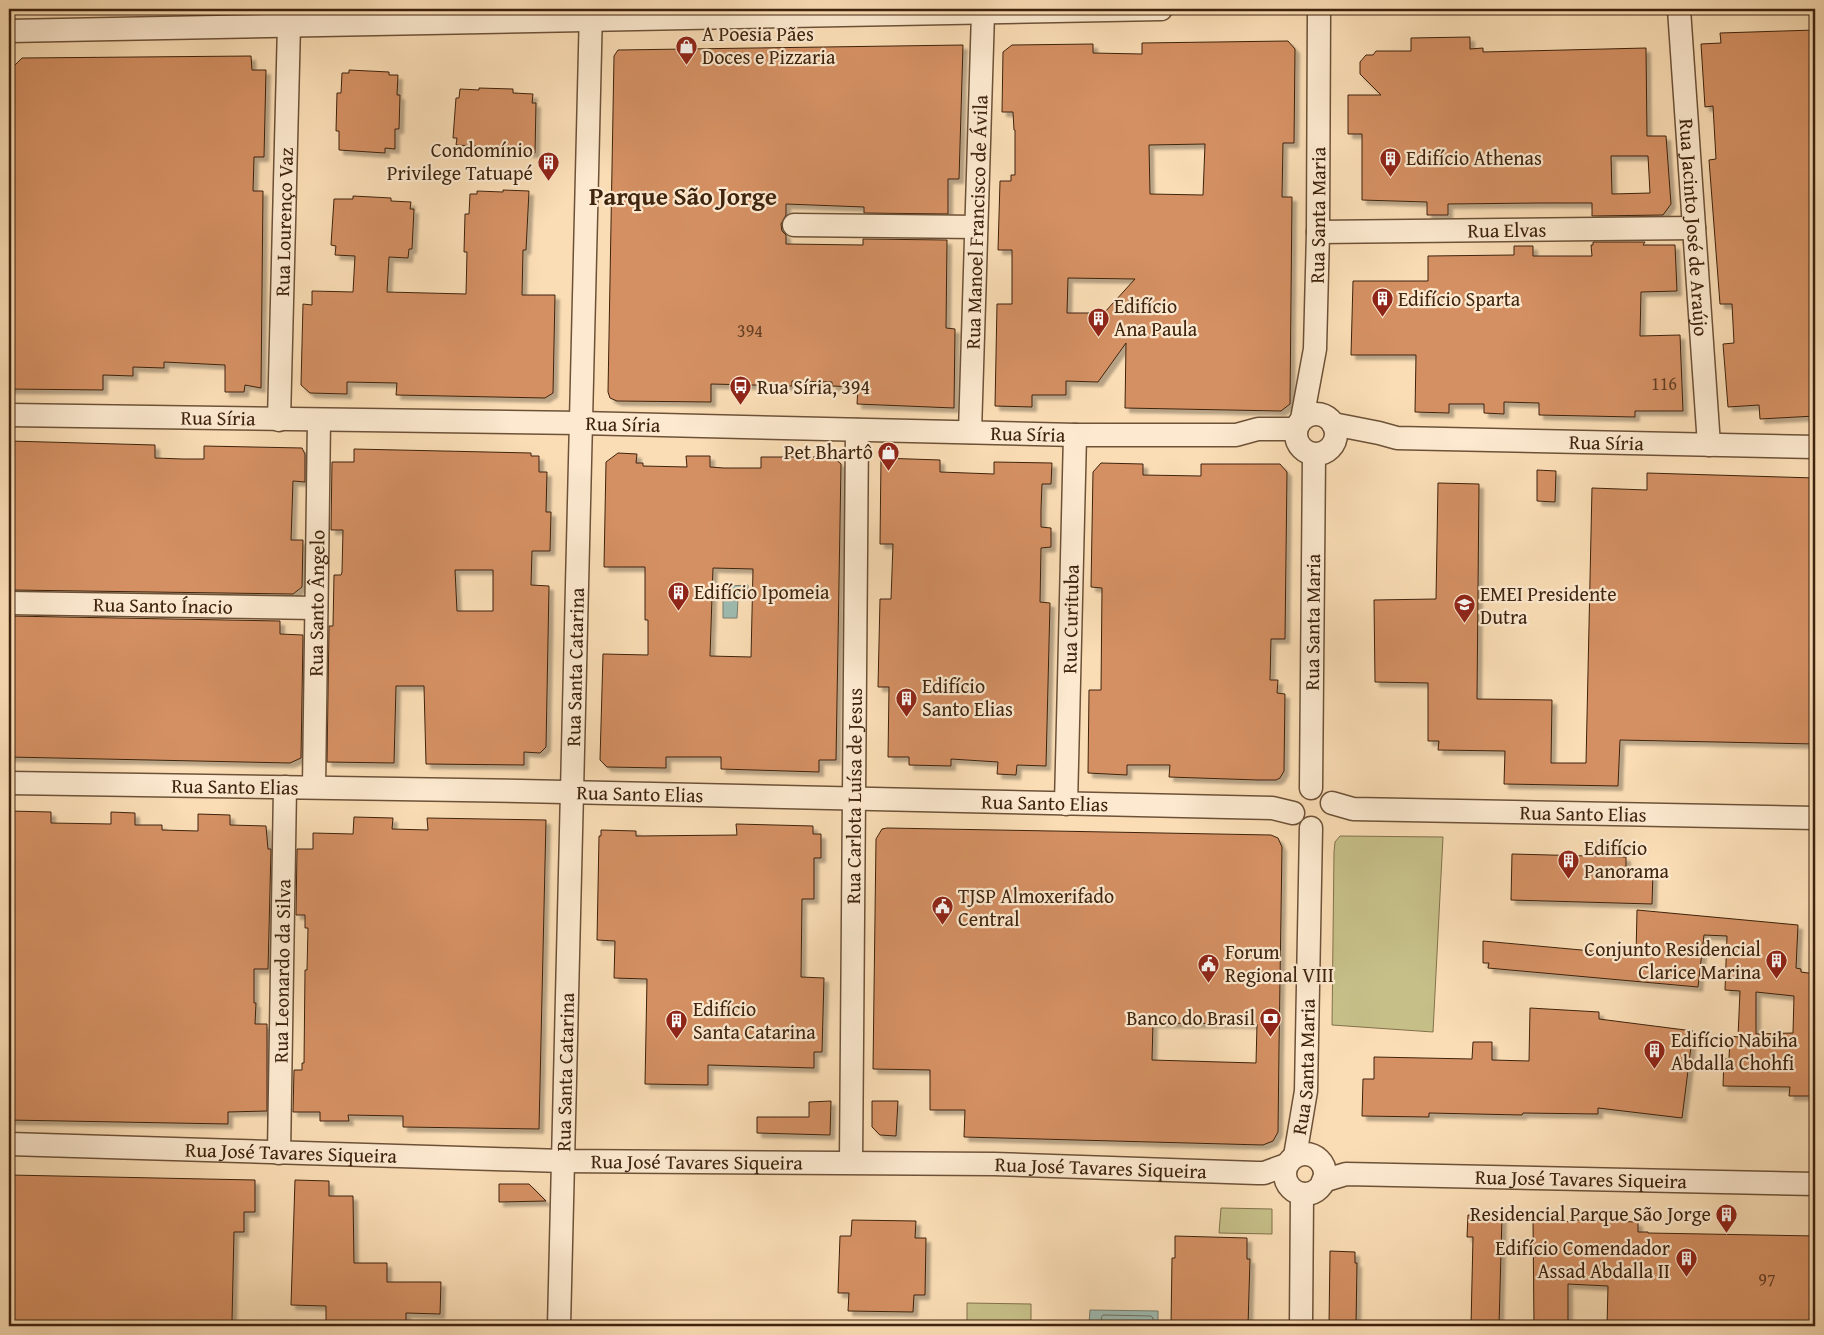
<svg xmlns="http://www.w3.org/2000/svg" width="1824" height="1335" font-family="'Gentium Book Plus',serif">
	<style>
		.green { fill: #c6bf88; stroke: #82714b }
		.water { fill: #9ebbb1; stroke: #787e70 }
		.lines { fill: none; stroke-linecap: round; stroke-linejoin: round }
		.shore { stroke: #6e6f60; stroke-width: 1 }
		.building { fill: #d49063; stroke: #3e230e; fill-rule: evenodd; filter: url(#shadow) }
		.minor-casing { stroke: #6d5238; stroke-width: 25 }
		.minor { stroke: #fce9cf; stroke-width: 22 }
		.labels { text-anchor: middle; stroke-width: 4.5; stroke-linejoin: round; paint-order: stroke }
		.number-label { font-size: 18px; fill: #643e23 }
		.poi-label { font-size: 20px; fill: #3e230e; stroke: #fce9cf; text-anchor: start }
		.street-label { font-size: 20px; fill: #3e230e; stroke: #fce9cf }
		.district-label { font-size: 25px; font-weight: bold; fill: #3e230e; stroke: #fce9cf }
	</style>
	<defs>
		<filter id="shadow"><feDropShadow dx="4.5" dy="4.5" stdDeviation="1" flood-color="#0004"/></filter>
	</defs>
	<rect width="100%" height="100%" fill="#faddb5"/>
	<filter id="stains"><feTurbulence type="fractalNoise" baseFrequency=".004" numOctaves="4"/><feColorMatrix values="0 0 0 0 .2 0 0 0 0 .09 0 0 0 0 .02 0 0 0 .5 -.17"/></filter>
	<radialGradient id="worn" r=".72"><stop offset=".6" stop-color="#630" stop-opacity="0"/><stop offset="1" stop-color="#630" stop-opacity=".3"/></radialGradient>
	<!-- green -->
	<g class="green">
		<path d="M1340 836 1443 837 1433 1032 1332 1025 1334 852 1335 842Z"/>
		<path d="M1221 1208 1272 1209V1234L1219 1233Z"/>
		<path d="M967 1303 1031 1304V1326H967Z"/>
	</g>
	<!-- water -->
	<g class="water">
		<path d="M748 585V590L738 599 737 618H723V592L729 586Z"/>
		<path d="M1090 1310 1158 1311V1326H1110V1324H1089Z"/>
	</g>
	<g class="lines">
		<!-- shore -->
		<path class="shore" d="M1105 1326 1101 1318 1103 1315 1151 1316 1153 1318V1326"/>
	</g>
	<!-- building -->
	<g class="building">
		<path d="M1815 30V416L1760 419 1759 405 1728 407 1723 344 1734 343 1732 304H1720L1709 160 1716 159 1713 106 1705 107 1701 44 1721 43 1720 33Z"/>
		<path d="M1470 37V49L1483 48V52L1646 48 1647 136H1666L1671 204 1663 215 1592 216V203H1538L1448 204V215H1427V202L1362 200V134H1348V95H1381L1360 74V62L1366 55H1373L1376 51H1411V38ZM1611 156H1648L1650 193 1612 194Z"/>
		<path d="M1288 41 1295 49 1294 143H1283L1282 197H1292L1290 404 1281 411 1125 408 1126 343 1098 382 1066 381V395H1032V407L995 406 997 304H1012V250H998L1000 181H1011V175H1015V130H1014L1013 112H1002L1003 52 1012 45 1093 44V53L1142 54V43ZM1205 144 1203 195 1150 194 1149 145ZM1068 278 1135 279 1104 313H1067Z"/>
		<path d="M963 45 959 179H948V214L864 213V207L786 204V215L781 224 782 231 786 235V244L863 245V239L947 240 946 328 955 329 954 408 857 404 858 387 832 386V382L792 381V386L711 384V402L617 401 610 398 608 392 614 56 618 50Z"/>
		<path d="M251 56 252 70H266L264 157H254L253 191H263L261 388 245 385 244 392H225V365L164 362V368L133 367V376L103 375V390L9 389V299L14 66 22 58Z"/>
		<path d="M349 70 389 72V75H398L397 95H400L399 129H395V149L385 148V153L339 150V131H336L337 93H341L342 73H349Z"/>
		<path d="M479 88 513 89V93L533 94 532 103H536L535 153 476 150V146L456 145 457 138H453L456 98H459L460 89 479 90Z"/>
		<path d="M503 190 529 191 526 250H523L522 295H555L553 393 545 398 396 395 397 383 347 382V394L310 393 301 385 303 304 312 305V291L353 292 355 256 335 255 336 246 331 245 334 199H353V196L391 198V201L411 202 410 209H414L412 249H409L408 258 389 257 387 292 466 294 467 252H464L465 214H469L470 194H477V191L503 192Z"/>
		<path d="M1593 242H1645L1643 245H1675L1677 291 1641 292 1640 336 1680 335 1683 411H1635V417L1539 415V403L1504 402V414L1484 413V404H1449V413L1415 412 1416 355H1351L1353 281H1428V256L1514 255V246H1533V256H1592L1591 245H1593Z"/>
		<path d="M9 441 155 445V458L183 459H204V446L302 448 305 454V482L293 481 291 540H303L302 587 293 594 12 590 9 586Z"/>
		<path d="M354 449 531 453V456H539V472H547L546 512H551L550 551H532L531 585 549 586 546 747 540 753 524 752V765L426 764 424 686H396L394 763 327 762 329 626H333L334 575H341L342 572 343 530H331L332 462H354ZM455 570H493V611H457Z"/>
		<path d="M618 453 637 454 636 463H643V466L687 467 686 456H710V467L724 468H761V457H833L841 464 836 760H819V772L721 769V757H666V768L607 767 600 760 603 654 648 655V620H645V567H604L606 462ZM713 568 753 569 751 657 710 656Z"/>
		<path d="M881 458 940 460V472L994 474V462L1052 463 1051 484H1042L1041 509V527L1051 528V547L1041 548 1040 602 1050 603 1046 766 1017 765 1016 775 997 774 998 762 951 759V766L909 765V757H888L889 687H878L880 599H891L893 544H880Z"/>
		<path d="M1101 463 1143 464V475L1201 476V464H1280L1287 472 1285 639H1271L1270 680H1278L1277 693 1285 694 1284 771 1280 778 1276 780H1258L1169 777 1170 765H1127V775L1088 773 1089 690H1101L1102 588 1091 587 1093 472Z"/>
		<path d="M1537 470 1556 471 1555 502 1537 501Z"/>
		<path d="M1647 473 1815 478V744L1620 740 1618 786 1504 784 1505 751 1438 750 1439 741H1428V683L1375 682 1374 600 1436 599 1438 483 1479 484 1477 699 1552 700 1551 763H1586L1592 488 1647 490Z"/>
		<path d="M9 616 280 621V634L303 635 301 758 290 763 9 757Z"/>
		<path d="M9 811 51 812V823L111 824V812L135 813V825H162V830L198 831V814L230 815V825L266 826 268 849H271L268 969H254V1003H256L255 1024H267V1111L228 1112V1124L9 1120Z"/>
		<path d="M354 817 393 818 392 829 428 830 427 818 546 820 539 1129 403 1127V1116L348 1115 349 1121H320V1112H293L294 1070H302V1063H304L305 970H307L308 928H305V915H296L297 849H313V833L353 834Z"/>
		<path d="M736 824 813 826V834H821V858H814V899H802L801 977 824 978 822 1052H814V1068L708 1065V1085L645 1084 647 979 614 978 615 941 597 940 599 836H601V830L636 831V836L737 835Z"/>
		<path d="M887 828 1271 835 1278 838 1282 847 1279 1048 1278 1132 1273 1141 1263 1145 964 1137 965 1110H930V1070L873 1069 876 839 882 829ZM1153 1023 1257 1024 1256 1063 1152 1060Z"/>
		<path d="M1512 854 1626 857V869L1653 872 1652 904 1511 900Z"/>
		<path d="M1637 910 1798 925 1796 968 1801 969V972L1815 974V998H1812V1039H1815V1096H1789L1790 1087 1723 1086 1724 1059H1729L1730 1036 1738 1037 1740 991 1725 990 1727 936 1704 935 1698 987 1488 968 1489 963H1483V941L1636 955ZM1756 992 1794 996 1793 1033 1756 1034Z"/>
		<path d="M1530 1008 1599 1012V1019L1693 1031 1682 1118 1598 1108V1114L1523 1113 1522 1115 1429 1113V1117L1362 1116 1363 1079H1374V1057L1472 1059 1473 1042H1492V1060L1529 1061Z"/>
		<path d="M831 1101 830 1135 757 1133V1117H809V1102Z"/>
		<path d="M872 1101H898L896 1136 880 1135 872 1127Z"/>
		<path d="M9 1175 255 1180V1212H244V1232H234L232 1321H221V1326H9Z"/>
		<path d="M295 1180 329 1181V1196H353L354 1263H387V1282H441L440 1314 406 1313V1326L326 1324V1306L291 1305Z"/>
		<path d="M499 1184H529L546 1201 499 1202Z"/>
		<path d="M1468 1215 1502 1216 1499 1326H1471L1473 1237H1467Z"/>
		<path d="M852 1220 916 1221 915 1238H926L925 1295H914L913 1312 848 1311 849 1293H838L840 1236H851Z"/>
		<path d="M1533 1220 1576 1222V1220L1638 1222V1232H1648V1233L1815 1236V1326H1607L1608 1286 1568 1284V1326H1534Z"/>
		<path d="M1175 1236 1247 1238V1259H1250L1248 1326H1171L1172 1258H1175Z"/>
		<path d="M1330 1251 1355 1252V1263H1357L1356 1326H1329Z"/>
	</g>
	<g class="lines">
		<defs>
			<g id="minor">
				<path id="s1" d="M1679 9 1709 445"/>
				<path d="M9 31 1161 9"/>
				<path d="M794 225 976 227"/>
				<path id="s2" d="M1318 232 1694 228"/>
				<circle cx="1316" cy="434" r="20"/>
				<path id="s3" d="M9 415 580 423 1075 435H1236L1258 429H1296"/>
				<path id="s4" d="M1302 419 1315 349 1318 232 1319 9"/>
				<path id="s5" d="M279 420 289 25"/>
				<path id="s6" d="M1333 424 1379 433 1397 438 1815 447"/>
				<path id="s7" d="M970 432 983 13"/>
				<path id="s8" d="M9 603 316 608"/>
				<path id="s9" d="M9 783 520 791 1272 808 1293 813"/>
				<path id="s10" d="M314 787 319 420"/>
				<path id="s11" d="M1311 788 1314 455"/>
				<path id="s12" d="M1332 803 1353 809 1815 818"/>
				<path id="s13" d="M1066 804 1075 435"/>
				<path id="s14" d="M9 1144 562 1161 994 1164 1257 1173H1264L1286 1165"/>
				<path id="s15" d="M279 1153 285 787"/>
				<circle cx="1305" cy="1174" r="20"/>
				<path id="s16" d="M1295 1156 1306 1091 1311 828"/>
				<path id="s17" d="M851 1162 857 430"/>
				<path id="s18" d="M1323 1181 1346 1174 1815 1184"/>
				<path id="s19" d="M559 1326 591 9"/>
				<path d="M1301 1326 1302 1194"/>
			</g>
		</defs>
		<!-- minor casing -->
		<use href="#minor" class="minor-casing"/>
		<!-- minor -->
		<use href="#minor" class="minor"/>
	</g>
	<!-- icons -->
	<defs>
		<symbol id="shop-pin" viewBox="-11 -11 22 30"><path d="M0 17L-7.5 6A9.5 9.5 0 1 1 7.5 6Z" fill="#8f2418" stroke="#fce9cf"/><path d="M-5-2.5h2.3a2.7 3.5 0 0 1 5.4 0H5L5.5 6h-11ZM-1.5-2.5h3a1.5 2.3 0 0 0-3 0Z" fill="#fff"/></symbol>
		<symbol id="building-pin" viewBox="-11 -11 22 30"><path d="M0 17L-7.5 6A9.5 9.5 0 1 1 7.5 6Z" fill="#8f2418" stroke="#fce9cf"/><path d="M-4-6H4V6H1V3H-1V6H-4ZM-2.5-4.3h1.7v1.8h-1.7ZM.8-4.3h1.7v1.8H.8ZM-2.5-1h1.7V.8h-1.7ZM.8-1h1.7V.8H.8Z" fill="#fff"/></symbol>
		<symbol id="bus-pin" viewBox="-11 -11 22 30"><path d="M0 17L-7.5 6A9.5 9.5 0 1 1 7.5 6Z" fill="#8f2418" stroke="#fce9cf"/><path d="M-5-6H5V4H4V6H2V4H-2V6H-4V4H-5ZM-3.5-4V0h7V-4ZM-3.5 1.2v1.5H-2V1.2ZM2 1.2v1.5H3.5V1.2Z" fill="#fff"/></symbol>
		<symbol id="school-pin" viewBox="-11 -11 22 30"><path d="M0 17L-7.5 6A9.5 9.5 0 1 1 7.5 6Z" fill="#8f2418" stroke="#fce9cf"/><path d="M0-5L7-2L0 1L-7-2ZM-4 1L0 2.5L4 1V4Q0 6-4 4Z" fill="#fff"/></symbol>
		<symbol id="civic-pin" viewBox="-11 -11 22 30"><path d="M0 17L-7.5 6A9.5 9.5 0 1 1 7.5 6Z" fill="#8f2418" stroke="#fce9cf"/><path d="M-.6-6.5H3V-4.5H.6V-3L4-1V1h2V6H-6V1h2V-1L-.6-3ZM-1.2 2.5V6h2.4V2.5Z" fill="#fff"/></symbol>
		<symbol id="bank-pin" viewBox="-11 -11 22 30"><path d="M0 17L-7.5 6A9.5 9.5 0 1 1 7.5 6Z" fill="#8f2418" stroke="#fce9cf"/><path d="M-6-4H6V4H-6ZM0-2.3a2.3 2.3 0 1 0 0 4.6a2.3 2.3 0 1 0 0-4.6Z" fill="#fff"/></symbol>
	</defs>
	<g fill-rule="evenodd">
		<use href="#shop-pin" x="674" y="34" width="25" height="34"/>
		<use href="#building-pin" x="1378" y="146" width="25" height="34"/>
		<use href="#building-pin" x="536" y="150" width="25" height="34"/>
		<use href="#building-pin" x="1370" y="286" width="25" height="34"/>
		<use href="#building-pin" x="1086" y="306" width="25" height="34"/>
		<use href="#bus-pin" x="728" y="374" width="25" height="34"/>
		<use href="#shop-pin" x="876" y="440" width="25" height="34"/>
		<use href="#building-pin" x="666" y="580" width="25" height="34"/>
		<use href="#school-pin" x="1452" y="592" width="25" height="34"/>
		<use href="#building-pin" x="894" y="686" width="25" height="34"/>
		<use href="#building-pin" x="1556" y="848" width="25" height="34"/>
		<use href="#civic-pin" x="930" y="894" width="25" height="34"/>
		<use href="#building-pin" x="1764" y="948" width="25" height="34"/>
		<use href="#civic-pin" x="1196" y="952" width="25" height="34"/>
		<use href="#bank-pin" x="1258" y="1006" width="25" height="34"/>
		<use href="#building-pin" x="664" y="1008" width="25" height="34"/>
		<use href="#building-pin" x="1642" y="1038" width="25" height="34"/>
		<use href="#building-pin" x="1714" y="1202" width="25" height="34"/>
		<use href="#building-pin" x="1674" y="1246" width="25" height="34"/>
	</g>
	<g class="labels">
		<!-- number labels -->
		<g class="number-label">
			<text x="750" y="337">394</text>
			<text x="1664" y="390">116</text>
			<text x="1767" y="1286">97</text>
		</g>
		<!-- poi labels -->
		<g class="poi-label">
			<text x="702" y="41">A Poesia Pães<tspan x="702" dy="23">Doces e Pizzaria</tspan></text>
			<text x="533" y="157" text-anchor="end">Condomínio<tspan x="533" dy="23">Privilege Tatuapé</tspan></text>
			<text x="1406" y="165">Edifício Athenas</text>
			<text x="1398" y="306">Edifício Sparta</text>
			<text x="1114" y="313">Edifício<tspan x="1114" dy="23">Ana Paula</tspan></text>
			<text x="757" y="394">Rua Síria, 394</text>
			<text x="873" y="459" text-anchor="end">Pet Bhartô</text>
			<text x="694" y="599">Edifício Ipomeia</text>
			<text x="1480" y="601">EMEI Presidente<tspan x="1480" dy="23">Dutra</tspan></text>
			<text x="922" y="693">Edifício<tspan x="922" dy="23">Santo Elias</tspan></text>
			<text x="1584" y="855">Edifício<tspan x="1584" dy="23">Panorama</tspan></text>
			<text x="958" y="903">TJSP Almoxerifado<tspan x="958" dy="23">Central</tspan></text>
			<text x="1761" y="956" text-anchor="end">Conjunto Residencial<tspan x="1761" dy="23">Clarice Marina</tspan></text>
			<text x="1225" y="959">Forum<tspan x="1225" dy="23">Regional VIII</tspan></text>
			<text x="693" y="1016">Edifício<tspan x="693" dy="23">Santa Catarina</tspan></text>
			<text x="1255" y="1025" text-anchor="end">Banco do Brasil</text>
			<text x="1671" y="1047">Edifício Nabiha<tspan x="1671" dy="23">Abdalla Chohfi</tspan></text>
			<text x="1711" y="1221" text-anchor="end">Residencial Parque São Jorge</text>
			<text x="1670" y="1255" text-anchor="end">Edifício Comendador<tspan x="1670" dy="23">Assad Abdalla II</tspan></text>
		</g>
		<!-- street labels -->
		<g class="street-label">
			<text dy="7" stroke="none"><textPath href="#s4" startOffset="205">Rua Santa Maria</textPath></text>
			<text dy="7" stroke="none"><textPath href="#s5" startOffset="198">Rua Lourenço Vaz</textPath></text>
			<text dy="7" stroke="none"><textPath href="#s7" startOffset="210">Rua Manoel Francisco de Ávila</textPath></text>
			<text dy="7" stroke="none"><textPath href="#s1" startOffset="219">Rua Jacinto José de Araújo</textPath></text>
			<text dy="7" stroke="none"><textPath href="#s2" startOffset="189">Rua Elvas</textPath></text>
			<text dy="7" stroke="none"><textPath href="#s3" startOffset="209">Rua Síria</textPath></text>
			<text dy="7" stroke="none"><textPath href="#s3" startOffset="614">Rua Síria</textPath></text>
			<text dy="7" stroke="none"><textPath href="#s3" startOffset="1019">Rua Síria</textPath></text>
			<text dy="7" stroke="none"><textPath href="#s6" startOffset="275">Rua Síria</textPath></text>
			<text dy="7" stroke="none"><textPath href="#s10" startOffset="184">Rua Santo Ângelo</textPath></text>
			<text dy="7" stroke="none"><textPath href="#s8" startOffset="154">Rua Santo Ínacio</textPath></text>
			<text dy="7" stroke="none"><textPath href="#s13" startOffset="185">Rua Curituba</textPath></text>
			<text dy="7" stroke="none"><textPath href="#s11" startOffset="166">Rua Santa Maria</textPath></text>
			<text dy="7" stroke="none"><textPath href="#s19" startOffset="659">Rua Santa Catarina</textPath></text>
			<text dy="7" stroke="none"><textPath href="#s9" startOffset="226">Rua Santo Elias</textPath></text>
			<text dy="7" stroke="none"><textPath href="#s9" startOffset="631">Rua Santo Elias</textPath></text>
			<text dy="7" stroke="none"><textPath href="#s17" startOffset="366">Rua Carlota Luísa de Jesus</textPath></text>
			<text dy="7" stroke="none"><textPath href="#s9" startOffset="1036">Rua Santo Elias</textPath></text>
			<text dy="7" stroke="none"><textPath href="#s12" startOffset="252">Rua Santo Elias</textPath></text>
			<text dy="7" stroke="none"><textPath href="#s15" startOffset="182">Rua Leonardo da Silva</textPath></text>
			<text dy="7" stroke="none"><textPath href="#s16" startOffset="90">Rua Santa Maria</textPath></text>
			<text dy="7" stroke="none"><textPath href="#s19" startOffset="254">Rua Santa Catarina</textPath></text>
			<text dy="7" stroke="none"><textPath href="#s14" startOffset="282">Rua José Tavares Siqueira</textPath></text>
			<text dy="7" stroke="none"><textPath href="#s14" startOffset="688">Rua José Tavares Siqueira</textPath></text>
			<text dy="7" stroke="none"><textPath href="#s14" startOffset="1092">Rua José Tavares Siqueira</textPath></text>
			<text dy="7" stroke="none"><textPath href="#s18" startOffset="259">Rua José Tavares Siqueira</textPath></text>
		</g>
		<!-- district labels -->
		<g class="district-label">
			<text x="683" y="205">Parque São Jorge</text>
		</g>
	</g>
	<!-- margin -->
	<rect width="1824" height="1335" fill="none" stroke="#faddb5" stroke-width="30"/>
	<rect x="10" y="10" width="1804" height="1315" fill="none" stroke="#3e230e" stroke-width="2.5"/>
	<rect x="15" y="15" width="1794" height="1305" fill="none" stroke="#3e230e"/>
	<rect width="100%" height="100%" filter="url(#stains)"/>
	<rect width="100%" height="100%" fill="url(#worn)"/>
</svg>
